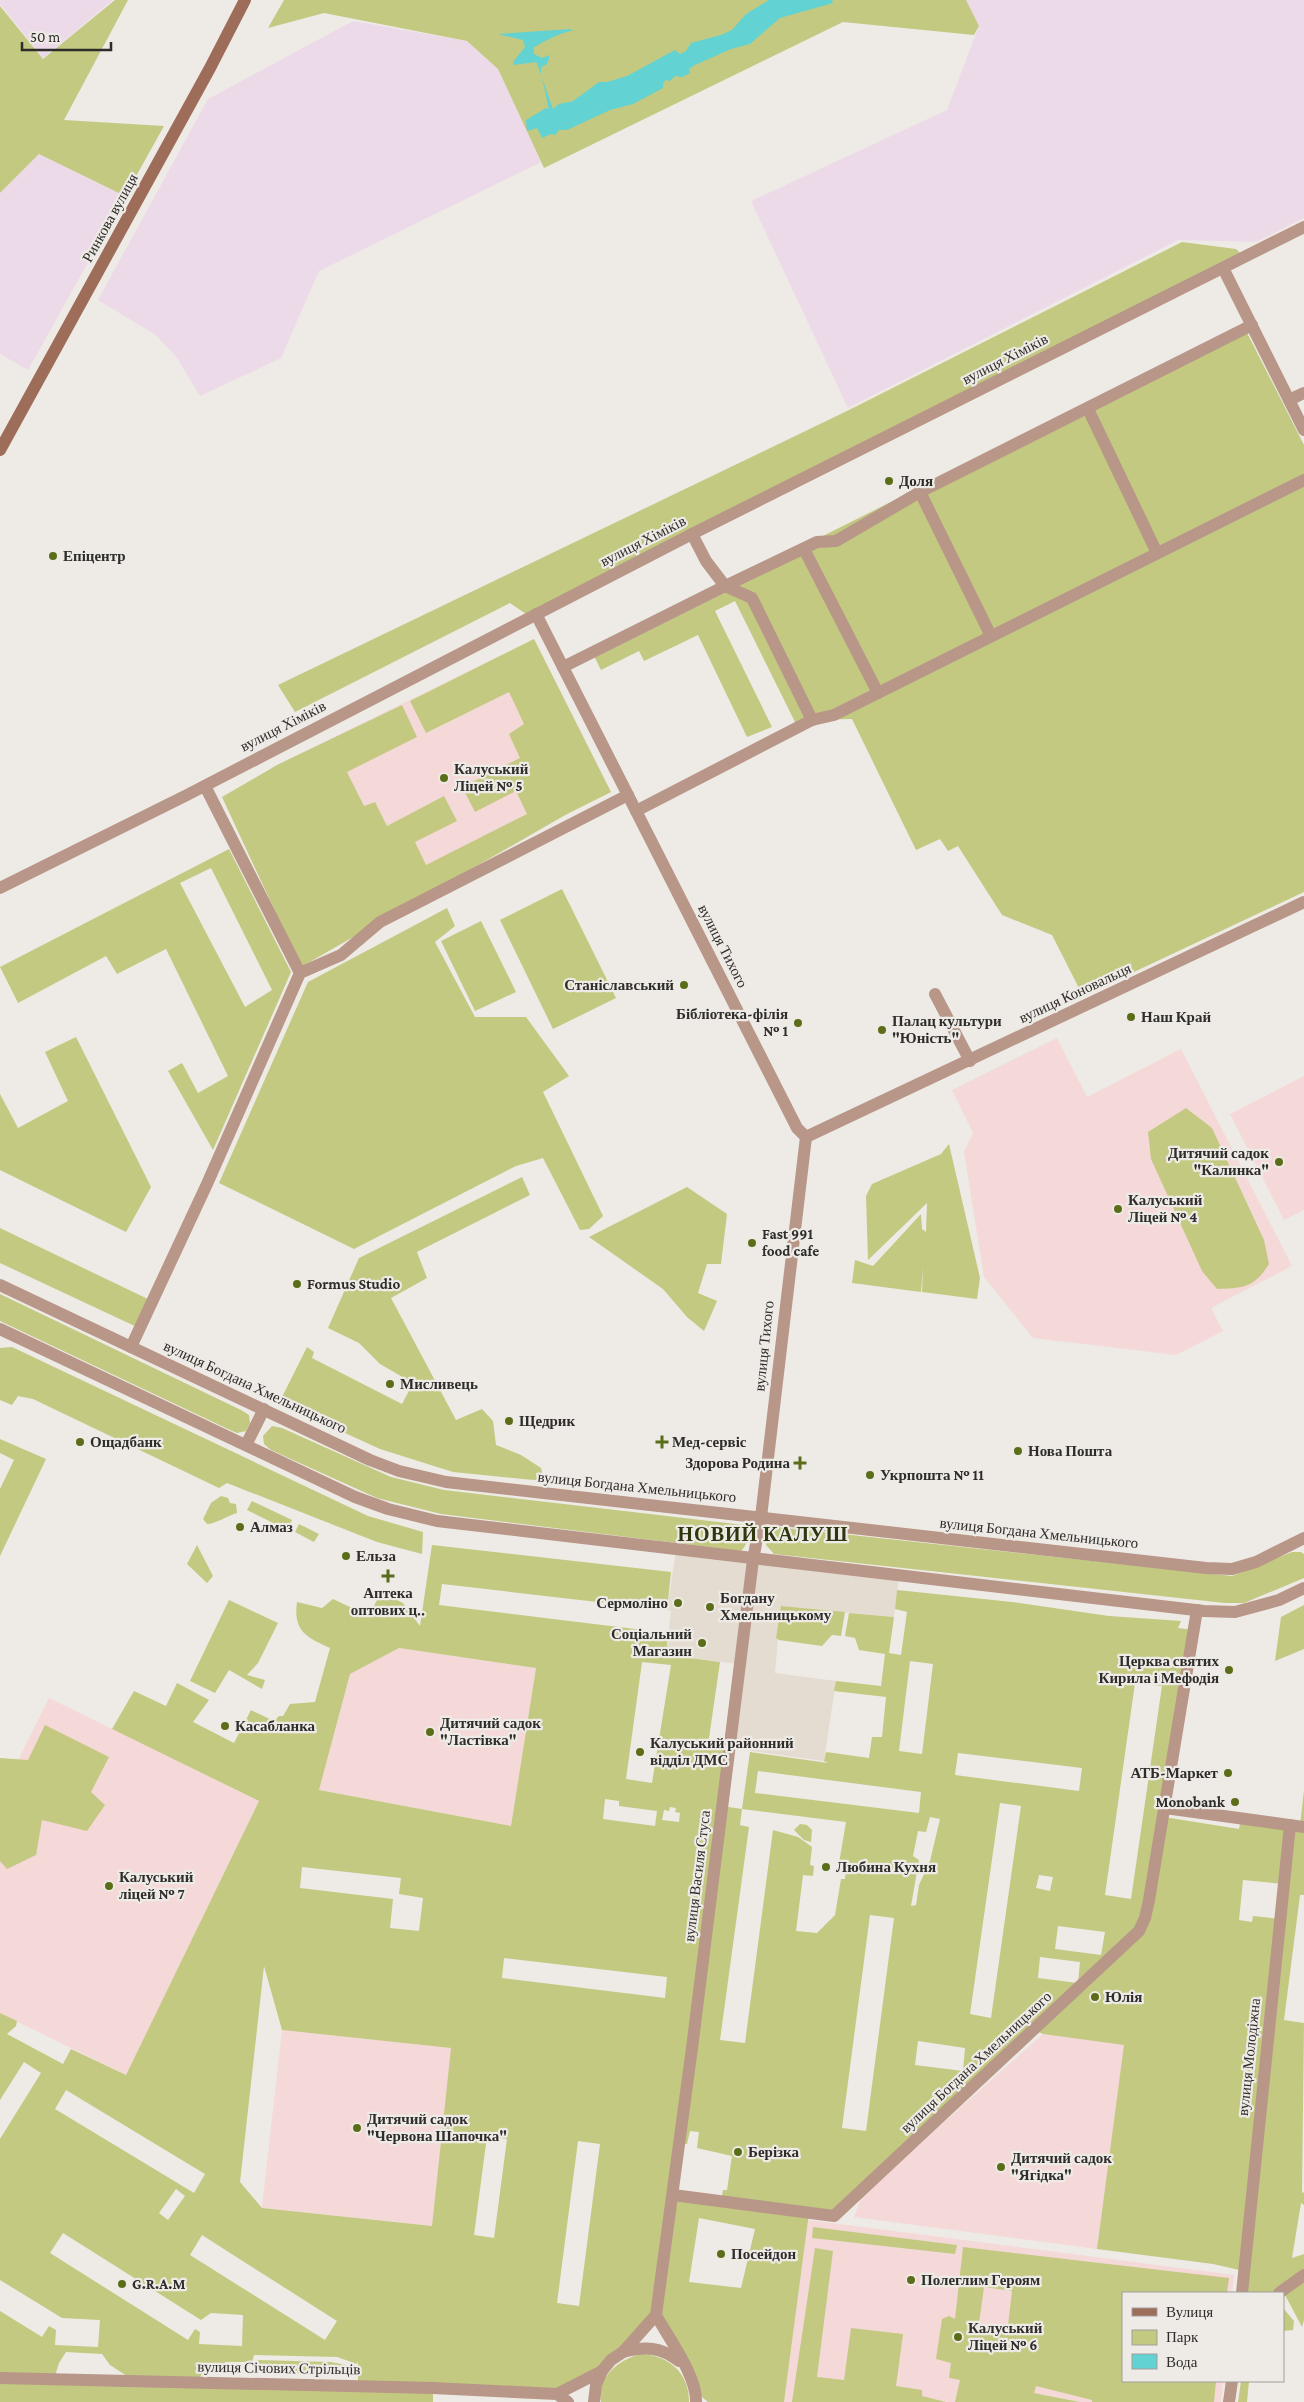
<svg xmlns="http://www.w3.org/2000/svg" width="1304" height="2402" font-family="'Crimson Pro',serif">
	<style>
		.built { fill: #e5dcd1 }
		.industrial { fill: #eddae9 }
		.education { fill: #f4d9d8 }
		.green { fill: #c3c981; fill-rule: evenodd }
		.water { fill: #62d2d3 }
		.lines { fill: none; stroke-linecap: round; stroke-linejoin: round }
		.minor { stroke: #b89688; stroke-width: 12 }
		.tertiary { stroke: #b89688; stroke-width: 12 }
		.secondary { stroke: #9d6d59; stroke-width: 12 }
		.poi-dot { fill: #5c6d1a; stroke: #eeeae5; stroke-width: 2 }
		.labels { text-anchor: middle; stroke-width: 4.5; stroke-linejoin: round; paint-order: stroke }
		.street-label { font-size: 15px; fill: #2e2d2b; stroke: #eeeae5 }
		.poi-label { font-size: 15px; font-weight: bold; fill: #2e2d2b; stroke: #eeeae5; text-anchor: start }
		.district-label { font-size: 20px; font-weight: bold; letter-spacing: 1px; fill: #2d360f; stroke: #eeeae5 }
	</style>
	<rect width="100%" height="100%" fill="#eeeae5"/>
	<!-- built -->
	<path class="built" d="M676 1550 899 1576 894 1617 781 1606 775 1673 836 1681 824 1761 729 1748 739 1664 666 1655 671 1611 667 1610Z"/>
	<!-- industrial -->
	<g class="industrial">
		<path d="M0 0H113L43 58 0 4Z"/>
		<path d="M966 0H1304V218L1256 242 1178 240 848 408 751 201 947 110 979 26Z"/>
		<path d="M353 21 467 41 498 69 541 162 319 271 281 358 200 396 177 358 156 335 98 300 208 99Z"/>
		<path d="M39 154 125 196 28 370 0 354V193Z"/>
	</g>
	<!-- education -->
	<g class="education">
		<path d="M534 639 611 792 355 922 277 765Z"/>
		<path d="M1057 1038 1087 1097 1181 1049 1292 1266 1211 1308 1223 1331 1176 1355 1033 1338 984 1277 964 1152 973 1133 952 1090Z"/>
		<path d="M1304 1076V1210L1284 1220 1230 1114Z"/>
		<path d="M399 1648 536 1668 511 1826 319 1790 350 1674Z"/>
		<path d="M49 1698 259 1801 126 2075 0 2013V1797Z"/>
		<path d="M282 2030 452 2048 432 2226 262 2208Z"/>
		<path d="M1043 2034 1125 2044 1097 2249 854 2217 863 2194Z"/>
		<path d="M808 2220 1234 2275 1232 2293H1123V2381H1223L1221 2402H1080L1041 2394 1039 2402H784Z"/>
	</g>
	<!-- green -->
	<g class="green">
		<path d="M115 0H128L64 120 164 126 125 196 39 154 0 193V6L43 59Z"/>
		<path d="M284 0H966L979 26 974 35 843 22 544 168 498 69 467 41 324 13 268 28Z"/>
		<path d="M1182 242 1236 249 1240 253 526 614 510 603 295 712 278 685 847 411Z"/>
		<path d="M1243 325 1304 445V892L1083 996 1052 935 1002 915 958 846 948 851 940 839 916 850 852 719 812 720 798 728 735 601 715 611 772 727 747 737 698 635 644 661 639 651 601 670 592 652Z"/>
		<path d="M534 639 611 792 567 814 301 967 222 797 277 765 402 705 417 737 347 772 364 806 375 802 387 826 444 796 457 821 415 842 426 865 527 814 516 791 475 812 462 787 520 758 509 734 524 724 509 692 426 733 410 701Z"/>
		<path d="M229 849 291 972 213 1150 168 1071 182 1063 198 1093 228 1076 166 949 117 974 106 956 18 1003 0 967ZM211 868 272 990 245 1007 180 883Z"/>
		<path d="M562 889 616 998 553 1029 500 920Z"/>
		<path d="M447 908 455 926 435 942 475 1017H526L569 1076 543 1092 603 1216 589 1229 580 1230 543 1158 516 1166 354 1249 219 1183 308 982Z"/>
		<path d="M481 921 516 992 475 1011 441 941Z"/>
		<path d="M76 1037 151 1187 126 1232 0 1170V1094L18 1128 68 1101 45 1052Z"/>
		<path d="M1186 1108 1212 1128 1264 1240 1269 1264C1254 1288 1243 1288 1217 1289L1202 1271 1151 1159 1148 1132Z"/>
		<path d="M949 1144 980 1278 977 1299 922 1292 923 1267 921 1292 852 1283 855 1260 873 1266 921 1214 922 1229 926 1232 927 1203 868 1260 866 1196 872 1184 941 1154Z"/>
		<path d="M522 1177 530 1195 417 1252 427 1278 391 1298 456 1420 482 1409 493 1421 496 1445 521 1455 541 1468 544 1481 453 1472 380 1449 279 1403 307 1347 314 1352 312 1358 402 1404 413 1383 380 1364 359 1343 328 1328 359 1258Z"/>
		<path d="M687 1187 727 1214 721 1264H707L698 1293 717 1301 704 1331 687 1317 663 1289 589 1237Z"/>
		<path d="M0 1228 152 1301 139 1328 0 1263Z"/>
		<path d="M0 1294 241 1410 249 1415 250 1423 246 1431 237 1433 230 1430 0 1321Z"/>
		<path d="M12 1347 368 1516 423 1532 422 1554 377 1542 227 1483 219 1488 33 1399 18 1396 12 1405 0 1400V1348Z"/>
		<path d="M272 1426 282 1428 391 1477 444 1490 744 1525C750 1534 748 1544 741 1551L441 1514 377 1498 271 1450 264 1444 263 1436Z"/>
		<path d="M0 1439 46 1459 0 1556V1489L14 1460 0 1453Z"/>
		<path d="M221 1496 228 1498 230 1503 236 1504 237 1513C227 1516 215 1524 207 1524L203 1519 211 1503Z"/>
		<path d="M252 1501 292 1520 285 1533 278 1529 279 1526 247 1510Z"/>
		<path d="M299 1524 319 1534 314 1542 295 1532Z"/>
		<path d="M777 1527 1232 1576 1292 1552H1301L1304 1554V1578L1244 1603H1225L774 1554 766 1545 767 1535Z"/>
		<path d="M197 1545 213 1576 207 1583 187 1564Z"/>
		<path d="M432 1545 671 1572 667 1610 442 1584 439 1605 668 1633 666 1655 720 1662 708 1745 729 1748 722 1806 742 1809 750 1752 828 1763 824 1761 826 1752 869 1758 872 1737H882L886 1697 834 1691 836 1681 881 1686 885 1654 859 1650 855 1638 845 1636 849 1613 894 1617 889 1653 901 1655 907 1612 895 1609 897 1590 1012 1602 1109 1616 1181 1621 1178 1628 1194 1630 1164 1817 1239 1829 1241 1818 1300 1826 1304 1790V1895H1300L1284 2020 1304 2023 1302 2193 1304 2192V2205L1301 2203 1292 2258 1304 2254V2275L1278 2293H1244V2271L1213 2264 1097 2249 1124 2045 1043 2034 1034 2030 834 2216 809 2213 784 2402H708L696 2392 656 2315 623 2352 557 2394 433 2390V2402H0V2311L42 2337 49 2326 56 2330 55 2345 98 2347 100 2320 62 2318 0 2280V2139L41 2073 24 2062 0 2100V2013L17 2021 16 2026 7 2034 63 2064 71 2049 126 2075 259 1801 112 1729 134 1691 166 1706 177 1683 209 1700 193 1722 234 1743 251 1710 274 1721 279 1716H283L290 1704 315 1702 330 1648C306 1637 293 1631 297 1602L322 1608 333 1599 369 1616 381 1592 403 1603 420 1626ZM399 1648 536 1668 511 1826 319 1790 350 1674ZM910 1661 933 1664 922 1754 899 1751ZM642 1662 671 1665 652 1783 626 1779ZM1135 1683 1162 1686 1131 1899 1105 1895ZM958 1753 1082 1768 1079 1791 955 1775ZM758 1771 921 1792 919 1813 755 1793ZM605 1799 619 1801V1806L657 1811 655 1826 603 1819ZM1000 1803 1021 1806 991 2018 970 2014ZM670 1807 676 1808 675 1812 680 1813 679 1822 662 1820 664 1810 669 1811ZM742 1809 846 1822 838 1869 846 1870 845 1879H841L835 1915 817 1933 796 1931 803 1875 813 1876 814 1866 810 1865 812 1847 798 1837 773 1830 745 2043 720 2040 749 1827 740 1825ZM930 1817 940 1819 930 1861 919 1885 916 1905 911 1906 919 1860 913 1856 918 1831 926 1832ZM302 1867 401 1878 399 1894 423 1898 419 1931 390 1928 393 1899 300 1888ZM1039 1875 1053 1877 1050 1891 1036 1888ZM1243 1880 1284 1884 1280 1919 1253 1916 1252 1922 1239 1920ZM870 1915 894 1918 866 2131 842 2128ZM1058 1926 1105 1932 1101 1955 1055 1949ZM1040 1957 1080 1962 1078 1983 1038 1978ZM504 1958 667 1977 665 1998 502 1978ZM264 1966 282 2030 451 2048 432 2226 262 2208 240 2182ZM918 2041 965 2048 963 2071 915 2065ZM66 2090 205 2174 194 2193 55 2109ZM690 2131 699 2132 697 2148 732 2156 727 2190H723L721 2201 673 2189 680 2144H687ZM487 2136 507 2139 494 2238 474 2235ZM578 2141 600 2144 579 2306 557 2303ZM176 2189 185 2196 168 2220 159 2213ZM699 2218 755 2229 741 2288 689 2282ZM63 2233 201 2320 211 2313 243 2315 242 2346 199 2344 200 2332 195 2329 188 2340 50 2253ZM202 2235 337 2321 325 2340 190 2255ZM66 2352 102 2354 110 2365 133 2380 54 2379 59 2363ZM254 2355 337 2357 357 2364 358 2361V2386L198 2382 204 2369 223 2371 225 2362H252Z"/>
		<path d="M229 1600 278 1623 258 1663 247 1675 265 1680 262 1689 229 1670 215 1693 190 1681Z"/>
		<path d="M1304 1605V1649L1275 1661 1281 1617Z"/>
		<path d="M781 1606 845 1612 841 1636 832 1635 822 1646 779 1640 776 1638Z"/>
		<path d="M45 1725 109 1757 91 1792 105 1805 87 1831 42 1820 36 1855 7 1869 0 1861V1758L28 1760Z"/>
		<path d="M800 1824 807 1825 812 1830 811 1842 804 1840 794 1830Z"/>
		<path d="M813 2227 957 2245 955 2254 812 2238Z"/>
		<path d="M963 2247 1229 2278 1227 2293H1123V2381H1216L1214 2402H1092V2400L1036 2386 1034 2393 1080 2402H955L960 2380 949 2378 951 2363 936 2359 942 2319 949 2316 955 2319ZM984 2287 1012 2291 1007 2334 978 2331Z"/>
		<path d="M815 2248 833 2251 817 2377 844 2380 851 2328 903 2334 896 2386 922 2390V2396L946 2402H792Z"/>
		<path d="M1304 2277V2320L1302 2327 1284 2293Z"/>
		<path d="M1283 2308 1294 2321 1293 2330 1283 2331Z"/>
		<path d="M640 2354C668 2355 689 2372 689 2402H601C596 2377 619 2360 640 2354Z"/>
		<path d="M258 2360 331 2362 351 2366 342 2372 332 2374 262 2373Z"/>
		<path d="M1241 2381H1249L1247 2402H1238Z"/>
	</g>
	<!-- water -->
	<path class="water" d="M769 0H832L833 3 780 18 750 44 731 49 695 65 689 69 690 73 682 77 675 76 670 81 666 80 663 83V88L633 104 610 110 567 130H559L555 135 551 134 542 138 537 128 527 131 526 120 546 108 549 109C546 97 542 72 536 62L514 65 513 62 525 47 523 40 498 34 571 29 572 31C563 31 541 43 533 48L534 54 542 58 550 55 547 64 541 67V75L553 109 559 104 573 101 599 82H607L627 76 675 50 680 54 686 51 691 43 721 35 732 30 746 14Z"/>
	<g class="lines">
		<!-- minor -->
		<g class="minor">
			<path d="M1223 268 1304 430"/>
			<path d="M1289 400 1304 393"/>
			<path d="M1088 409 1157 553"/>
			<path d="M920 492 991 636"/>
			<path d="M692 534 706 561 725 586 752 598 812 720"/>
			<path d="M804 549 878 693"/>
			<path d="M536 614 797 1128 806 1137 761 1517"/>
			<path d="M563 667 725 586 817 542 836 541 920 492 1252 325"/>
			<path d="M205 786 300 973"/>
			<path d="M636 811 812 720 834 715 1304 480"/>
			<path d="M0 888 187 795 692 534 1304 227"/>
			<path d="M935 994 970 1061"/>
			<path d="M806 1137 1304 902"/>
			<path d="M131 1347 207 1184 300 973 341 955 380 922 628 795"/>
			<path d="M1165 1808 1304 1827"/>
			<path d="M673 2195 834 2216 1139 1931 1145 1918 1149 1900 1197 1610"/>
			<path d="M1242 2293 1290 1825"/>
			<path d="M1279 2293 1304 2275"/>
			<path d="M656 2315C669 2339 697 2376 696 2402"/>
			<path d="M623 2352C645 2346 661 2347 679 2361"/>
			<path d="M0 2378 433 2388 557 2394 602 2371"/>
			<path d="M557 2394 568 2402"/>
			<path d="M594 2402 596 2385 602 2371 611 2360 623 2352 656 2315 692 2048 753 1560"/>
			<path d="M1229 2402 1232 2381"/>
		</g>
		<!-- tertiary -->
		<g class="tertiary">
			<path d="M0 1285 370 1460 399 1471 446 1482 1206 1568 1232 1569 1256 1562 1304 1538"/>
			<path d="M0 1329 355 1497 388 1509 437 1521 1204 1611 1235 1612 1279 1600 1304 1588"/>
			<path d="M246 1445 264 1409"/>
			<path d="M753 1560 761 1517"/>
		</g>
		<!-- secondary -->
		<path class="secondary" d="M0 450 210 68 245 0"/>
	</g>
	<!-- markers -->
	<g class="poi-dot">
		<circle cx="889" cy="481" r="5"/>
		<circle cx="53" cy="556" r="5"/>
		<circle cx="444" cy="778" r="5"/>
		<circle cx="684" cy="985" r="5"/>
		<circle cx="1131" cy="1017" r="5"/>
		<circle cx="798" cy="1023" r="5"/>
		<circle cx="882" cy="1030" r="5"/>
		<circle cx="1279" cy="1162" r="5"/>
		<circle cx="1118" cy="1209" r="5"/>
		<circle cx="752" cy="1243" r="5"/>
		<circle cx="297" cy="1284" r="5"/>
		<circle cx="390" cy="1384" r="5"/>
		<circle cx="509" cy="1421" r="5"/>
		<circle cx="80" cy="1442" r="5"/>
		<path d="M659.5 1434.5h5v5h5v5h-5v5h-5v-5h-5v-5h5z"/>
		<circle cx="1018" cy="1451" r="5"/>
		<path d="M797.5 1455.5h5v5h5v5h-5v5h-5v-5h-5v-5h5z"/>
		<circle cx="870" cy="1475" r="5"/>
		<circle cx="240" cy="1527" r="5"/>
		<circle cx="346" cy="1556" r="5"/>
		<path d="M385.5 1568.5h5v5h5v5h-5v5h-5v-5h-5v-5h5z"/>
		<circle cx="678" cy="1603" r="5"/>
		<circle cx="710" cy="1607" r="5"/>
		<circle cx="702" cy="1643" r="5"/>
		<circle cx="1229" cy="1670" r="5"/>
		<circle cx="225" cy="1726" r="5"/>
		<circle cx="430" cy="1732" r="5"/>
		<circle cx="640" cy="1752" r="5"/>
		<circle cx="1228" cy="1773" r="5"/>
		<circle cx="1235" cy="1802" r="5"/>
		<circle cx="826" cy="1867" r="5"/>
		<circle cx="109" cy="1886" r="5"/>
		<circle cx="1095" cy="1997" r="5"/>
		<circle cx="357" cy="2128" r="5"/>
		<circle cx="738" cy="2152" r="5"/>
		<circle cx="1001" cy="2167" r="5"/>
		<circle cx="721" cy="2254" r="5"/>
		<circle cx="911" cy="2280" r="5"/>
		<circle cx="122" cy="2284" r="5"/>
		<circle cx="958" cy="2337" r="5"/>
	</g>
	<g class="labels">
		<!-- street labels -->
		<g class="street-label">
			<text transform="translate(110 218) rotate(-61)" y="5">Ринкова вулиця</text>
			<text transform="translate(1005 359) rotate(-27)" y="5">вулиця Хіміків</text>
			<text transform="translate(643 541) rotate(-27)" y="5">вулиця Хіміків</text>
			<text transform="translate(283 726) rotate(-27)" y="5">вулиця Хіміків</text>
			<text transform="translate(723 946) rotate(63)" y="5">вулиця Тихого</text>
			<text transform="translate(1075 993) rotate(-25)" y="5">вулиця Коновальця</text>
			<text transform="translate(764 1346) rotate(-84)" y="5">вулиця Тихого</text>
			<text transform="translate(255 1387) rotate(25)" y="5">вулиця Богдана Хмельницького</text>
			<text transform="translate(637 1487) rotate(6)" y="5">вулиця Богдана Хмельницького</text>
			<text transform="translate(1039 1533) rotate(6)" y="5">вулиця Богдана Хмельницького</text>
			<text transform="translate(697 1876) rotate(-83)" y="5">вулиця Василя Стуса</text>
			<text transform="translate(1249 2057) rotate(-84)" y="5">вулиця Молодіжна</text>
			<text transform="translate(976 2062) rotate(-43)" y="5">вулиця Богдана Хмельницького</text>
			<text transform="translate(279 2368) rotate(1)" y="5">вулиця Січових Стрільців</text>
		</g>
		<!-- poi labels -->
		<g class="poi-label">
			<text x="899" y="486">Доля</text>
			<text x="63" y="561">Епіцентр</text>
			<text x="454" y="774">Калуський<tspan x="454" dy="17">Ліцей № 5</tspan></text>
			<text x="674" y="990" text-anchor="end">Станіславський</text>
			<text x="788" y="1019" text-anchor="end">Бібліотека-філія<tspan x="788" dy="17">№ 1</tspan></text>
			<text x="1141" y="1022">Наш Край</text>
			<text x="892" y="1026">Палац культури<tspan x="892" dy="17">"Юність"</tspan></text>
			<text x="1269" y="1158" text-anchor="end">Дитячий садок<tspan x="1269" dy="17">"Калинка"</tspan></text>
			<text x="1128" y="1205">Калуський<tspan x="1128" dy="17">Ліцей № 4</tspan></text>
			<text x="762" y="1239">Fast 991<tspan x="762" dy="17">food cafe</tspan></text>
			<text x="307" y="1289">Formus Studio</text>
			<text x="400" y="1389">Мисливець</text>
			<text x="519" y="1426">Щедрик</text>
			<text x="90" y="1447">Ощадбанк</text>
			<text x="672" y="1447">Мед-сервіс</text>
			<text x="1028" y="1456">Нова Пошта</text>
			<text x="790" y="1468" text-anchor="end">Здорова Родина</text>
			<text x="880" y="1480">Укрпошта № 11</text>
			<text x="250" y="1532">Алмаз</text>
			<text x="356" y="1561">Ельза</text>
			<text x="388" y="1598" text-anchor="middle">Аптека<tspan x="388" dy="17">оптових ц‥</tspan></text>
			<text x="720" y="1603">Богдану<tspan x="720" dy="17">Хмельницькому</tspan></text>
			<text x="668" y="1608" text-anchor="end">Сермоліно</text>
			<text x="692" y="1639" text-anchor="end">Соціальний<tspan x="692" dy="17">Магазин</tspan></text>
			<text x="1219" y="1666" text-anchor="end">Церква святих<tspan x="1219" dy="17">Кирила і Мефодія</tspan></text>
			<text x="440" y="1728">Дитячий садок<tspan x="440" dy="17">"Ластівка"</tspan></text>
			<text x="235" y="1731">Касабланка</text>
			<text x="650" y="1748">Калуський районний<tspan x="650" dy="17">відділ ДМС</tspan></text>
			<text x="1218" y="1778" text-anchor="end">АТБ-Маркет</text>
			<text x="1225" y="1807" text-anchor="end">Monobank</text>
			<text x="836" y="1872">Любина Кухня</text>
			<text x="119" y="1882">Калуський<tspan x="119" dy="17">ліцей № 7</tspan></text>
			<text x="1105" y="2002">Юлія</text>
			<text x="367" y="2124">Дитячий садок<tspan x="367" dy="17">"Червона Шапочка"</tspan></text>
			<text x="748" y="2157">Берізка</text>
			<text x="1011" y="2163">Дитячий садок<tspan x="1011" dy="17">"Ягідка"</tspan></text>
			<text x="731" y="2259">Посейдон</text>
			<text x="921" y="2285">Полеглим Героям</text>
			<text x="132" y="2289">G.R.A.M</text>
			<text x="968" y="2333">Калуський<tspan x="968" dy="17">Ліцей № 6</tspan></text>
		</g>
		<!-- district labels -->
		<g class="district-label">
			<text x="763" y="1541">НОВИЙ КАЛУШ</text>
		</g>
	</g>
	<!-- legend -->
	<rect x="1122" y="2292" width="162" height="90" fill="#eeeae5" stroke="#a19e9b"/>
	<rect x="1132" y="2308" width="25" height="8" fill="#9d6d59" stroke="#a19e9b"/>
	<text x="1166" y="2317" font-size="15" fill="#2e2d2b">Вулиця</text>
	<rect x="1132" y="2330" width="25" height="15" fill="#c3c981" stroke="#a19e9b"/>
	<text x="1166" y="2342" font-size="15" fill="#2e2d2b">Парк</text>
	<rect x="1132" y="2354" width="25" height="15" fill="#62d2d3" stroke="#a19e9b"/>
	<text x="1166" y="2367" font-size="15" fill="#2e2d2b">Вода</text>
	<!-- scale -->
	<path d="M22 42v8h89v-8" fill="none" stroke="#2e2d2b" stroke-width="2.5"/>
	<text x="30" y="42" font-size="15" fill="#2e2d2b" stroke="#eeeae5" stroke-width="4" paint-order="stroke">50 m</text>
</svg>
